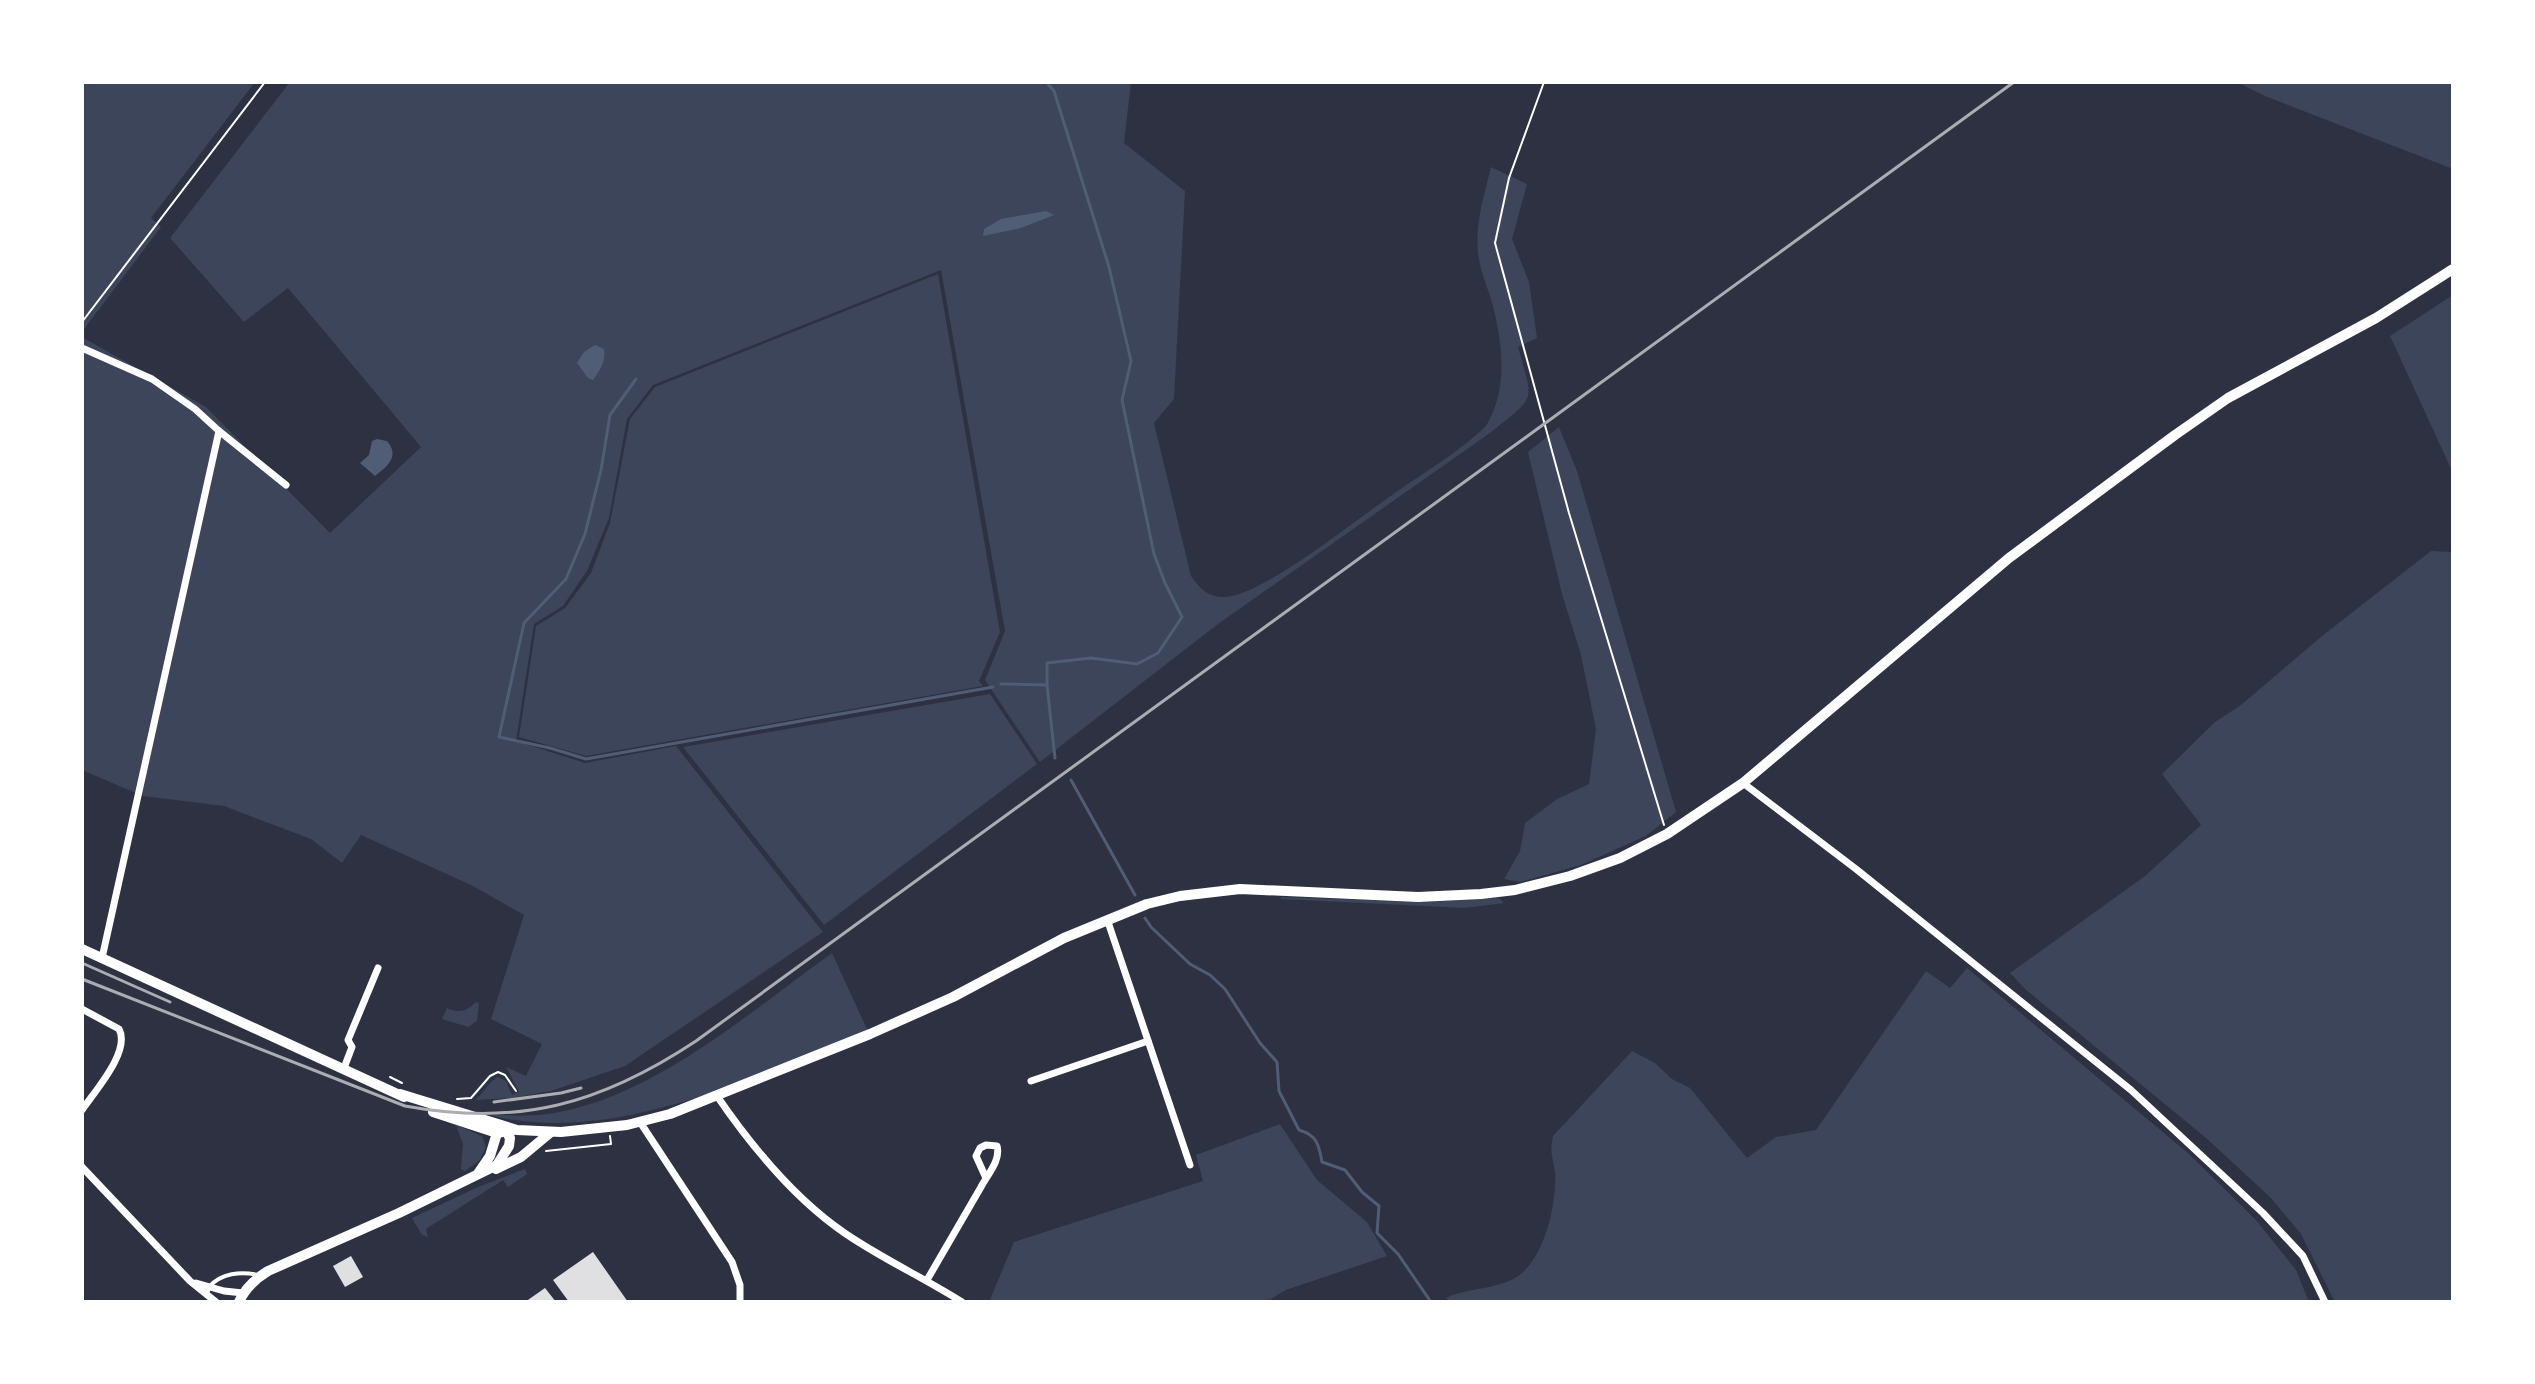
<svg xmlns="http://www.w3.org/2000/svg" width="2535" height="1384" font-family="'Alegreya Sans',sans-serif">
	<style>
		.green { fill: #3c4559 }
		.water { fill: #4f5d75 }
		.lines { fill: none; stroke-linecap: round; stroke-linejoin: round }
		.stream { stroke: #4f5d75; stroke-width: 3 }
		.building { fill: #e0e0e3 }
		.path { stroke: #fff; stroke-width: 2 }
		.service { stroke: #fff; stroke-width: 4 }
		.minor { stroke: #fff; stroke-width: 7 }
		.secondary { stroke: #fff; stroke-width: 10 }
		.rail { stroke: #abadb3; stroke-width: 3 }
	</style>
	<rect width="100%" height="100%" fill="#2d3142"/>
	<!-- green -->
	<g class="green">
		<path d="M82 82H255L151 218 161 227 82 332Z"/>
		<path d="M290 82H1131L1124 143 1185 191 1174 399 1154 423 1191 576C1200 589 1209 598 1226 597 1263 595 1357 519 1392 495 1423 473 1458 453 1486 426 1508 389 1503 347 1493 306 1488 288 1480 271 1478 253 1475 224 1484 195 1491 167L1527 184 1512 239 1529 282 1537 338 1518 347C1534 404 1537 395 1490 433L1218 624 1040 762 985 680 1005 631 941 270 653 385 627 419 609 518 587 571 563 606 534 624 516 741 585 763 676 746 823 932 625 1066 551 1091 511 1098 476 1100 492 1081 498 1077 506 1081 512 1095 519 1092 506 1067 526 1076 542 1044 491 1019 524 915 473 886 361 835 342 863 311 839 224 806 143 796 82 770V337L206 407 330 533 421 447 288 288 244 322 170 238Z"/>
		<path d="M2237 82H2453V169L2265 96Z"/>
		<path d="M938 274 1000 632 979 681 983 686 586 756 519 737 536 626 565 608 591 573 610 523 630 419 655 387Z"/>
		<path d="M2453 295V473L2390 336Z"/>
		<path d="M1559 427 1577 471 1676 812 1646 836 1581 865 1520 882 1504 879 1520 851 1525 823 1557 799 1589 784 1596 729 1581 655 1562 594 1528 452Z"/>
		<path d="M2431 551 2453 552V1302H2335L2301 1234 2270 1197 2206 1138 2025 989 2010 973 2145 876 2201 825 2162 774 2215 722 2241 705 2322 636Z"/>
		<path d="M990 694 1037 764 824 925 683 747Z"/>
		<path d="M1282 897 1425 902 1499 898 1504 903 1465 908 1280 899Z"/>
		<path d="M832 953 867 1029C760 1077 608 1147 490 1115 506 1115 523 1116 539 1115 645 1105 748 1013 832 953Z"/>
		<path d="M1967 968 2189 1154 2256 1220 2296 1270 2309 1302H1450L1446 1298C1468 1287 1498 1290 1518 1276 1545 1258 1557 1202 1555 1172 1553 1157 1549 1153 1553 1136L1632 1051 1655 1063 1672 1079 1690 1088 1747 1158 1776 1137 1816 1130 1926 971 1950 988Z"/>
		<path d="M476 1002 479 1003 477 1021 468 1027 442 1019 447 1008C460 1014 466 1011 476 1002Z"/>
		<path d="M1280 1124 1317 1180 1367 1222 1387 1256 1286 1290 1266 1302H989L1014 1242 1203 1181 1196 1155Z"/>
		<path d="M456 1125 482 1136 486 1147 479 1161 465 1171 461 1169 463 1144Z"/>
		<path d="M525 1169 527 1174 508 1187 503 1180 426 1229 428 1237 422 1235 412 1218 478 1187Z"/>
	</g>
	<!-- water -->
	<g class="water">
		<path d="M1046 211 1054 215 1021 228 983 236 984 229 1001 219Z"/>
		<path d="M595 345 604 349C606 362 600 370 593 380L588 378 577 363 584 352Z"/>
		<path d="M377 439 387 441C400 456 388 466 375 476L360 463 369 455 372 441Z"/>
	</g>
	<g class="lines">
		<!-- stream -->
		<g class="stream">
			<path d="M1046 82 1054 91 1109 267 1131 361 1122 400 1154 554 1165 583 1182 617 1158 653 1137 664 1091 658 1047 663V685L1055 758"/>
			<path d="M636 379 610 415 601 470 585 534 566 579 524 623 499 737 550 748 586 759 993 687"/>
			<path d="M1001 684 1047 685"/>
			<path d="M1071 780 1135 895"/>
			<path d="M1145 918 1151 927 1190 964 1210 975 1225 989 1260 1043 1277 1062 1279 1091 1299 1130C1317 1135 1319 1145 1322 1162L1345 1170 1362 1192 1379 1206 1377 1233 1398 1254 1431 1302"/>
		</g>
	</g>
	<!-- building -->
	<g class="building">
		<path d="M593 1252 628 1302H569L553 1280Z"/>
		<path d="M351 1256 363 1277 345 1287 333 1266Z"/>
		<path d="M545 1288 556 1302H525Z"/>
	</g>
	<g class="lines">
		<!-- path -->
		<g class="path">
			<path d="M1544 82 1509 178 1495 243 1569 513 1664 825"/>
			<path d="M82 322 265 82"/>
			<path d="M390 1077 402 1083"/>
			<path d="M457 1099 471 1098 490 1076 498 1072 505 1075 516 1091"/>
			<path d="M546 1151 611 1144 610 1136"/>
		</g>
		<!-- service -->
		<path class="service" d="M207 1295 209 1287C221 1273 241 1271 258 1275"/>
		<!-- minor -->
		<g class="minor">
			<path d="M82 348 152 379 195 409 219 431 102 958"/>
			<path d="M219 431 286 485"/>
			<path d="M1743 783 1856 869 2131 1090 2263 1213 2303 1256 2325 1302"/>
			<path d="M1107 919 1190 1165"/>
			<path d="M82 1009 119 1029C131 1051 95 1091 82 1110"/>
			<path d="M344 1068 352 1047 348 1040 378 968"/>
			<path d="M1031 1081 1148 1041"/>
			<path d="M717 1096C752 1147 794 1199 846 1234 883 1259 924 1278 962 1302"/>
			<path d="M640 1122 732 1262 740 1285V1302"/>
			<path d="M82 1167 190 1281 216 1302"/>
			<path d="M927 1280 981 1187C988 1174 1001 1160 997 1146L986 1145 980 1148 976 1156 986 1178"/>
			<path d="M196 1283 224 1291 243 1293"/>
		</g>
		<!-- secondary -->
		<g class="secondary">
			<path d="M82 949 404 1097"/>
			<path d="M400 1094 517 1130 561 1132 627 1125 670 1114 870 1034 953 997 1064 938 1147 904 1180 896 1240 889 1418 897 1481 894 1515 890 1570 876 1620 858 1667 834 1743 783 2009 558 2175 435 2228 398 2376 318 2453 269"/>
			<path d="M433 1112 497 1133 513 1130"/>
			<path d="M496 1169 521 1157 551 1132"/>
			<path d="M479 1172 490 1156 497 1133"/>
			<path d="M239 1302C245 1288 255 1279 268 1271L399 1213 497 1165 509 1146 510 1138 504 1127"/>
		</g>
		<!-- rail -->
		<g class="rail">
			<path d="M82 963 170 1002"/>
			<path d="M82 979 405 1106C519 1127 601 1104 696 1041L2014 82"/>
			<path d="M494 1102 561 1093 581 1088"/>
		</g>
	</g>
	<!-- border -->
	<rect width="2535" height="1384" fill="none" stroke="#ffffff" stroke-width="168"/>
</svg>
